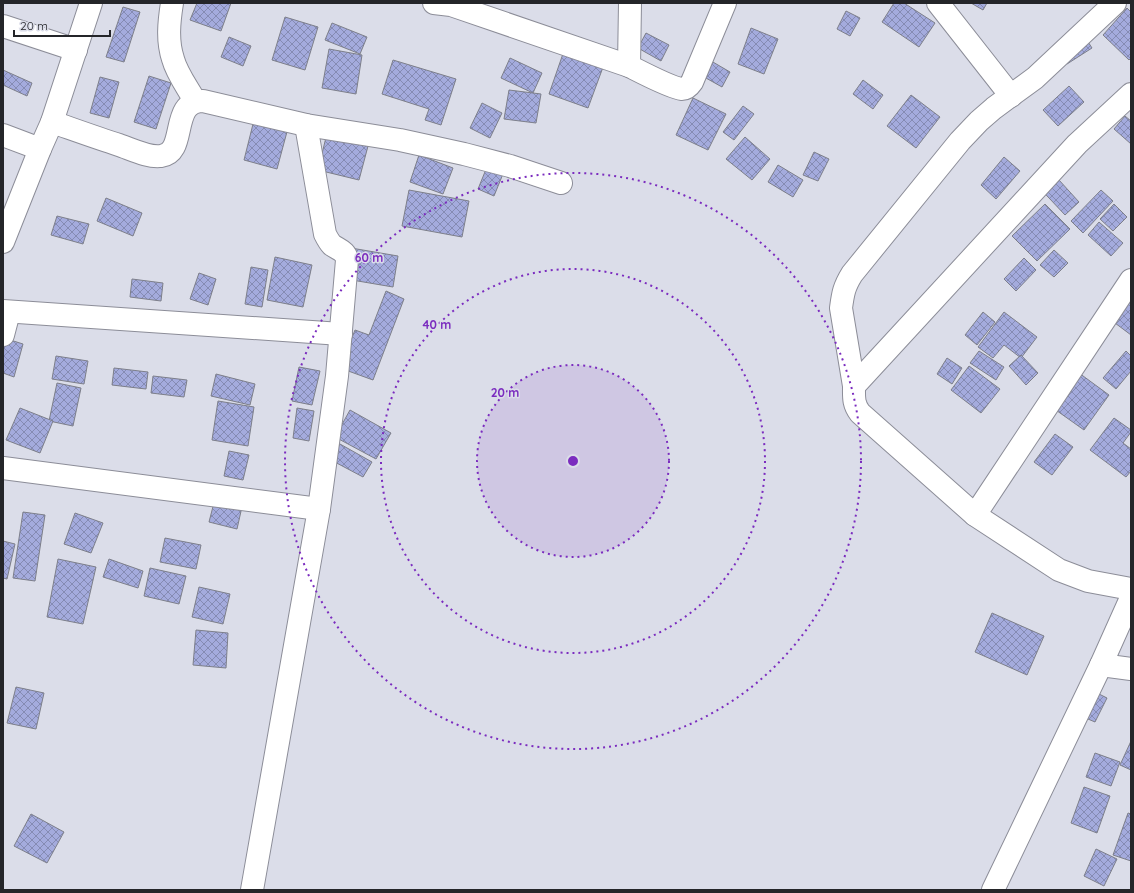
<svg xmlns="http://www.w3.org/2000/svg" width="1134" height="893" font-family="Quicksand,sans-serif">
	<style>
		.building { fill: url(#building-cross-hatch); stroke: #7d7f8a }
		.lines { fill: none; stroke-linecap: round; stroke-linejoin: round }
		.minor-casing { stroke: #8c8d98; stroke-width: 24 }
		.minor { stroke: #fff; stroke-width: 22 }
		.ring { fill: none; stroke: #7b2cbf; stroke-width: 2; stroke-dasharray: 2 4 }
		.centre { fill: #7b2cbf; stroke: #dbdde9; stroke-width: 2 }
		.ring-label { font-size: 12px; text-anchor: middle; font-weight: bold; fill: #7b2cbf; stroke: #dbdde9; stroke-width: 3; stroke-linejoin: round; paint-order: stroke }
	</style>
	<defs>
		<pattern id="building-cross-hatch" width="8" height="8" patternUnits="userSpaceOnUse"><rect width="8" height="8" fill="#a4abdd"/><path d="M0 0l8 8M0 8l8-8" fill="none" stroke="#858bb3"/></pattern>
	</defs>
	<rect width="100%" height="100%" fill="#dbdde9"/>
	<!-- building -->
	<g class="building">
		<path d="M197 3H231L221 31 190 20Z"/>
		<path d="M894 3H904L935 23 919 47 882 22Z"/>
		<path d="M971 3H987L983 10Z"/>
		<path d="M123 7 140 12 124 62 106 57Z"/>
		<path d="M1127 8 1131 12V58L1129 60 1103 35Z"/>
		<path d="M846 11 860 18 850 36 837 29Z"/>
		<path d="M285 17 318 27 305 70 272 60Z"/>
		<path d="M332 23 367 37 360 54 325 40Z"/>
		<path d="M751 28 778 39 764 74 738 64Z"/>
		<path d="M646 33 669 45 661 61 638 48Z"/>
		<path d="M1083 34 1092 48 1067 64 1058 51Z"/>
		<path d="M229 37 251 46 243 66 221 57Z"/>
		<path d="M566 45 606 59 588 108 549 94Z"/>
		<path d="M329 49 362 55 356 94 322 88Z"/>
		<path d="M510 58 542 73 533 93 501 78Z"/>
		<path d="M706 58 730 72 722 87 697 73Z"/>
		<path d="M393 60 456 79 441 125 425 120 429 109 382 94Z"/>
		<path d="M3 70 32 83 27 96 3 85Z"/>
		<path d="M149 76 171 83 156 129 134 122Z"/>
		<path d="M100 77 119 82 109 118 90 113Z"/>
		<path d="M863 80 883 95 873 109 853 94Z"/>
		<path d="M1069 86 1084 102 1058 126 1043 110Z"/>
		<path d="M509 90 541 94 536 123 504 119Z"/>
		<path d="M911 95 940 117 916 148 887 126Z"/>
		<path d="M693 98 726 114 708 150 676 135Z"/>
		<path d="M482 103 502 113 490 138 470 128Z"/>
		<path d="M743 106 754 114 734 140 723 132Z"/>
		<path d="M1125 116 1131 121V144L1114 129Z"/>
		<path d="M254 120 288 128 277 169 244 160Z"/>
		<path d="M330 121 372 131 359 180 318 170Z"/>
		<path d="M745 137 770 159 752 180 726 159Z"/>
		<path d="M814 152 829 159 818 181 803 175Z"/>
		<path d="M419 155 453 168 443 194 410 182Z"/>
		<path d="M491 157 507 164 494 196 478 189Z"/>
		<path d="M1004 157 1020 171 996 199 981 185Z"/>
		<path d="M778 165 803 180 793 197 768 182Z"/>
		<path d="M1049 169 1079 202 1065 215 1034 182Z"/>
		<path d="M409 190 469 201 462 237 402 226Z"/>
		<path d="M1101 190 1113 201 1083 233 1071 221Z"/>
		<path d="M106 198 142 213 133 236 97 221Z"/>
		<path d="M1045 204 1070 229 1037 261 1012 236Z"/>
		<path d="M1114 204 1127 217 1113 231 1100 219Z"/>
		<path d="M57 216 89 224 83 244 51 235Z"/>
		<path d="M1099 222 1123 243 1111 256 1088 235Z"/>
		<path d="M351 248 398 256 393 287 346 279Z"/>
		<path d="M1054 250 1068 263 1054 277 1040 265Z"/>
		<path d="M275 257 312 265 303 307 267 300Z"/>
		<path d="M1024 258 1036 270 1016 291 1004 279Z"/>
		<path d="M251 267 268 270 262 307 245 304Z"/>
		<path d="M199 273 216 279 208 305 190 299Z"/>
		<path d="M132 279 163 283 161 301 130 297Z"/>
		<path d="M386 291 404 299 373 380 340 368 355 330 369 335Z"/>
		<path d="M1131 292V335L1111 320Z"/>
		<path d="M983 312 995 322 977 345 965 335Z"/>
		<path d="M1004 312 1037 337 1021 358 1004 345 993 358 978 347Z"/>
		<path d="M4 338 23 344 14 377 3 373Z"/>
		<path d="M979 351 1004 367 996 380 970 363Z"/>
		<path d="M1126 351 1131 356V371L1116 389 1103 378Z"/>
		<path d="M1021 355 1038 373 1026 385 1009 366Z"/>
		<path d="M56 356 88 361 84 384 52 379Z"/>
		<path d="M947 358 962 368 952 384 937 374Z"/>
		<path d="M969 366 1000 389 981 413 951 390Z"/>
		<path d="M299 367 320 371 312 405 292 401Z"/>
		<path d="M114 368 148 372 146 389 112 385Z"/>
		<path d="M1079 373 1109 395 1084 430 1053 408Z"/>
		<path d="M216 374 255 384 250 405 211 396Z"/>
		<path d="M153 376 187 380 184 397 151 393Z"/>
		<path d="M57 383 81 388 73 426 49 421Z"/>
		<path d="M218 401 254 407 248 446 212 440Z"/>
		<path d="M20 408 53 421 40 453 6 440Z"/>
		<path d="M297 408 314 411 309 441 293 438Z"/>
		<path d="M350 410 391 433 376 459 335 437Z"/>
		<path d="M1114 418 1131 430V432L1123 443 1131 449V471L1126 477 1090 450Z"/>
		<path d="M1055 434 1073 447 1052 475 1034 462Z"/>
		<path d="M340 444 372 462 363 477 331 460Z"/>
		<path d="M229 451 249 455 243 480 224 476Z"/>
		<path d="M217 491 244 498 237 529 209 522Z"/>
		<path d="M23 512 45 515 35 581 13 578Z"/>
		<path d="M75 513 103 523 91 553 64 544Z"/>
		<path d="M165 538 201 545 196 569 160 562Z"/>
		<path d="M3 541 15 544 7 579 3 578Z"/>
		<path d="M58 559 96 567 83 624 47 617Z"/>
		<path d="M109 559 143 571 138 588 103 577Z"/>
		<path d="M150 568 186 576 179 604 144 596Z"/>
		<path d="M199 587 230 594 223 624 192 617Z"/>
		<path d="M992 613 1044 636 1027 675 975 652Z"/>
		<path d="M196 630 228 633 226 668 193 665Z"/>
		<path d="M16 687 44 693 36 729 7 723Z"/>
		<path d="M1093 691 1107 698 1095 722 1081 716Z"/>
		<path d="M1131 741V770L1120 765Z"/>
		<path d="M1095 753 1120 762 1111 786 1086 777Z"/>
		<path d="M1084 787 1110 796 1097 833 1071 823Z"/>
		<path d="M1128 813 1131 814V861L1113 855Z"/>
		<path d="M31 814 64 832 47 863 14 846Z"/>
		<path d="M1096 849 1117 859 1104 886 1084 876Z"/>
	</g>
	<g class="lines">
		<defs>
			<g id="minor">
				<path d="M172 3C169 22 167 41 173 59 177 74 188 88 195 101"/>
				<path d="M434 3 451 5 629 66"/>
				<path d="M630 3 629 66C641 72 671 88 682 89 687 89 690 85 692 82L725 3"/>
				<path d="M938 3 1011 96"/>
				<path d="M1115 3 1035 78 994 108 979 121 960 141 852 274C844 287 843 293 841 308L854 386C854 397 853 404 860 413L975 515 1131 280"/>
				<path d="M3 26 76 50"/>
				<path d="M52 122C75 130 97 138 119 145 131 149 149 158 161 156 188 153 169 101 203 101L306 125 400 140 464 154 510 166 561 183"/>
				<path d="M3 135 40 149"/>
				<path d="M3 242 40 149 52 122 91 3"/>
				<path d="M3 311 341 334"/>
				<path d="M3 335 9 312"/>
				<path d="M854 386 1077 144 1131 94"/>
				<path d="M3 468 319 509"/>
				<path d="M975 515 1059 570 1088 581 1131 589"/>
				<path d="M1101 665 1131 669"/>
				<path d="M252 890 319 509 337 376 347 260C346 251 339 250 332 245 329 242 327 238 325 234L306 125"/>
				<path d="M993 890 1101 665 1131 598"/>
			</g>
		</defs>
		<!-- minor casing -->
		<use href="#minor" class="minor-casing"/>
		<!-- minor -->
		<use href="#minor" class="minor"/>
	</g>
	<!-- distance rings -->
	<circle cx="573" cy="461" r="96" fill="#7b2cbf" fill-opacity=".12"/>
	<g class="ring">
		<circle cx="573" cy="461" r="96"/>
		<circle cx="573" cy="461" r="192"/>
		<circle cx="573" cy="461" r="288"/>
	</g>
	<circle cx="573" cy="461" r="6" class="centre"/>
	<g class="ring-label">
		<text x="369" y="262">60 m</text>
		<text x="437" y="329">40 m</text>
		<text x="505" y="397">20 m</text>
	</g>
	<!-- border -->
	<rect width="1134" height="893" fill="none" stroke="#242529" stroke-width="8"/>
	<!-- scale -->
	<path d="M14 30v6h96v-6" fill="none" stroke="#242529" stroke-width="2"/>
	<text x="20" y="30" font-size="12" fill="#242529" stroke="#dbdde9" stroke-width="3" paint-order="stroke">20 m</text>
</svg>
